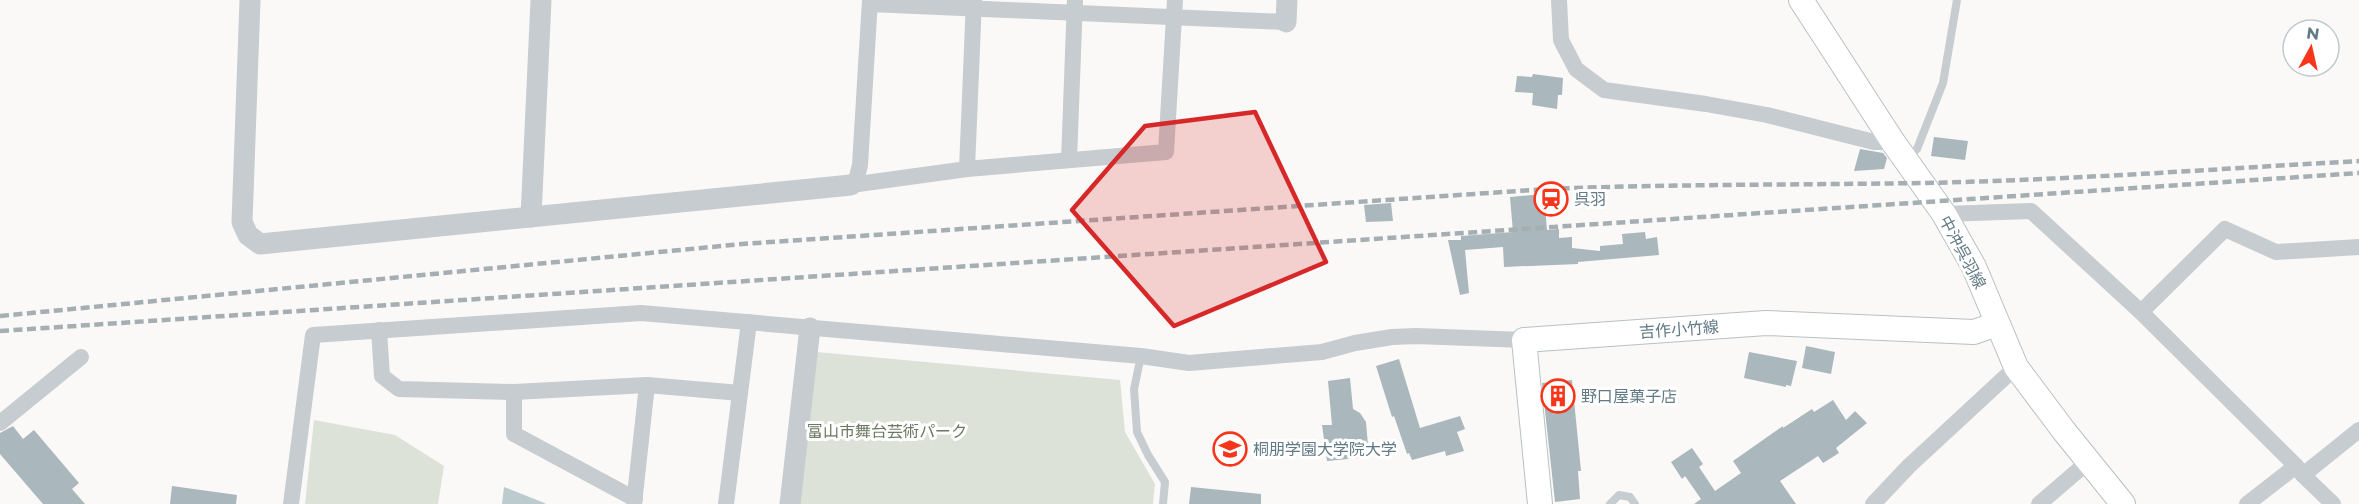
<svg xmlns="http://www.w3.org/2000/svg" width="2359" height="504" font-family="Montserrat,'Noto Sans JP',sans-serif">
	<style>
		.green { fill: #dce2d7 }
		.water { fill: #bcccce }
		.building { fill: #aab7bc }
		.lines { fill: none; stroke-linecap: round; stroke-linejoin: round }
		.secondary-casing { stroke: #b8c0c4; stroke-width: 26 }
		.service { stroke: #c6cccf; stroke-width: 8 }
		.minor { stroke: #c6cccf; stroke-width: 16 }
		.tertiary { stroke: #c6cccf; stroke-width: 21 }
		.secondary { stroke: #fff; stroke-width: 24 }
		.rail { stroke: #a4aeb3; stroke-width: 4.5; stroke-dasharray: 9 4.5; stroke-linecap: butt }
		.marked { fill: #d62828; fill-opacity: 0.2; stroke: #d62828; stroke-width: 4.5; stroke-linejoin: round }
		.labels { text-anchor: middle; stroke-width: 6; stroke-linejoin: round; paint-order: stroke }
		.poi-label { font-size: 16px; fill: #617a85; stroke: #fff; text-anchor: start }
		.street-label { font-size: 16px; fill: #617a85; stroke: #fff }
		.park-label { font-size: 16px; fill: #697b61; stroke: #fff }
	</style>
	<rect width="100%" height="100%" fill="#faf9f7"/>
	<!-- green -->
	<g class="green">
		<path d="M817 352 1120 380 1125 432 1155 484 1153 504H800Z"/>
		<path d="M314 420 395 435 444 466 438 504H305Z"/>
	</g>
	<!-- water -->
	<path class="water" d="M504 487 542 502 546 504H502Z"/>
	<!-- building -->
	<g class="building">
		<path d="M1533 74 1563 78 1562 95H1558L1557 109 1532 105 1533 93 1515 92 1517 76 1532 77Z"/>
		<path d="M1934 137 1968 141 1965 160 1931 156Z"/>
		<path d="M1860 149 1883 153 1887 158 1884 169 1854 171Z"/>
		<path d="M1544 194 1547 230 1559 229V238L1572 237V248L1600 251V246L1623 244 1622 234 1645 232 1646 239 1657 237 1659 255 1578 262V264L1504 267 1503 247 1465 250 1469 293 1460 295 1448 240H1461V236L1513 232 1510 197Z"/>
		<path d="M1391 203 1393 221 1366 222 1364 205Z"/>
		<path d="M1806 346 1835 352 1831 374 1802 368Z"/>
		<path d="M1749 352 1797 361 1791 386 1786 385V387L1744 378Z"/>
		<path d="M1399 359 1420 428 1460 416 1465 429 1457 432 1464 451 1446 456 1445 451 1412 460 1409 453 1407 454 1394 416 1392 417 1376 366Z"/>
		<path d="M1350 378 1353 409 1360 413 1366 422 1369 457 1327 461 1322 425H1332L1328 381Z"/>
		<path d="M1572 380 1581 471H1578L1580 499 1555 502 1542 383Z"/>
		<path d="M1833 400 1846 420 1855 411 1867 423 1836 448 1839 453 1823 463 1818 456 1780 481 1796 504H1694L1701 499 1685 476 1682 479 1671 462 1692 448 1703 464 1699 467 1715 491 1741 473 1733 461 1783 426V428L1812 409 1814 412Z"/>
		<path d="M13 426 23 439 34 430 79 483 72 489 85 504H43L0 454V433Z"/>
		<path d="M172 486 237 495 236 504H170Z"/>
		<path d="M1191 487 1261 494V504H1189Z"/>
	</g>
	<g class="lines">
		<defs>
			<g id="secondary">
				<path d="M1801 0 1893 142 1944 214 1974 267 2016 367 2064 431 2123 504"/>
				<path d="M1540 504 1524 340 1766 323 1974 332 1997 324"/>
			</g>
		</defs>
		<!-- secondary casing -->
		<use href="#secondary" class="secondary-casing"/>
		<!-- service -->
		<g class="service">
			<path d="M1905 158 1917 149 1943 83 1957 0"/>
			<path d="M1141 356 1134 389 1137 432 1148 455 1165 482 1163 504"/>
			<path d="M1610 504 1619 495 1630 497 1635 504"/>
		</g>
		<!-- minor -->
		<g class="minor">
			<path d="M1559 0 1561 40 1576 69 1604 90 1706 104 1767 115 1874 142H1893"/>
			<path d="M870 4 1286 22"/>
			<path d="M1069 160 1075 0"/>
			<path d="M967 169 974 0"/>
			<path d="M851 185 967 169 1166 152 1175 0"/>
			<path d="M851 185 857 177 860 165 870 0"/>
			<path d="M1944 214 2031 211 2141 312 2296 466"/>
			<path d="M2141 312 2225 229 2276 252 2359 247"/>
			<path d="M379 330 382 376 399 389 514 392 647 385 740 393"/>
			<path d="M514 392V434L635 499"/>
			<path d="M0 423 81 357"/>
			<path d="M2303 475 2333 504"/>
			<path d="M291 504 313 335 641 313 1141 356 1189 363 1322 352 1355 343 1392 337 1416 336 1524 340"/>
			<path d="M634 504 647 385"/>
			<path d="M726 504 749 322"/>
			<path d="M1873 504 1909 466 2016 367"/>
			<path d="M2039 504 2089 461"/>
			<path d="M2247 504 2296 466 2303 475 2359 430"/>
		</g>
		<!-- tertiary -->
		<g class="tertiary">
			<path d="M250 0 242 222 248 235 260 244 851 185"/>
			<path d="M1286 22 1287 0"/>
			<path d="M531 217 541 0"/>
			<path d="M790 504 810 328"/>
		</g>
		<!-- secondary -->
		<use href="#secondary" class="secondary"/>
		<!-- rail -->
		<g class="rail">
			<path d="M0 316 742 244 1547 189C1672 184 1798 185 1923 183 2069 180 2214 169 2359 161"/>
			<path d="M0 331 2359 173"/>
		</g>
	</g>
	<!-- marked area -->
	<path class="marked" d="M1255 112 1326 262 1174 326 1072 210 1145 126Z"/>
	<!-- icons -->
	<defs>
		<symbol id="station-ring" viewBox="-11 -11 22 22"><circle r="9.5" fill="#fff" stroke="#f6351b" stroke-width="1.5"/><path d="M-3-6H3Q5-6 5-4V2Q5 4 3 4L4.5 6H3L1.5 4h-3L-3 6H-4.5L-3 4Q-5 4-5 2V-4Q-5-6-3-6ZM-3.5-4v3h7v-3ZM-3.5 1v1.5H-2V1ZM2 1v1.5H3.5V1Z" fill="#f6351b"/></symbol>
		<symbol id="building-ring" viewBox="-11 -11 22 22"><circle r="9.5" fill="#fff" stroke="#f6351b" stroke-width="1.5"/><path d="M-4-6H4V6H1V3H-1V6H-4ZM-2.5-4.3h1.7v1.8h-1.7ZM.8-4.3h1.7v1.8H.8ZM-2.5-1h1.7V.8h-1.7ZM.8-1h1.7V.8H.8Z" fill="#f6351b"/></symbol>
		<symbol id="university-ring" viewBox="-11 -11 22 22"><circle r="9.5" fill="#fff" stroke="#f6351b" stroke-width="1.5"/><path d="M0-5L7-2L0 1L-7-2ZM-4 1L0 2.5L4 1V4Q0 6-4 4Z" fill="#f6351b"/></symbol>
	</defs>
	<g fill-rule="evenodd">
		<use href="#station-ring" x="1532" y="180" width="38" height="38"/>
		<use href="#building-ring" x="1539" y="377" width="38" height="38"/>
		<use href="#university-ring" x="1211" y="430" width="38" height="38"/>
	</g>
	<g class="labels">
		<!-- poi labels -->
		<g class="poi-label">
			<text x="1574" y="205">呉羽</text>
			<text x="1581" y="402">野口屋菓子店</text>
			<text x="1253" y="455">桐朋学園大学院大学</text>
		</g>
		<!-- street labels -->
		<g class="street-label">
			<text transform="translate(1963 252) rotate(62)" y="6">中沖呉羽線</text>
			<text transform="translate(1679 329) rotate(-4)" y="6">吉作小竹線</text>
		</g>
		<!-- park labels -->
		<g class="park-label">
			<text x="887" y="437">富山市舞台芸術パーク</text>
		</g>
	</g>
	<!-- north arrow -->
	<g transform="translate(2311 48) rotate(8)"><circle r="28" fill="#ffffff" stroke="#c0cace" stroke-width="1.5"/>
	<path d="M0-4.5L10 22L0 15L-10 22Z" fill="#f6351b"/>
	<text y="-9" font-size="16" font-weight="bold" text-anchor="middle" fill="#617a85">N</text>
	</g>
</svg>
